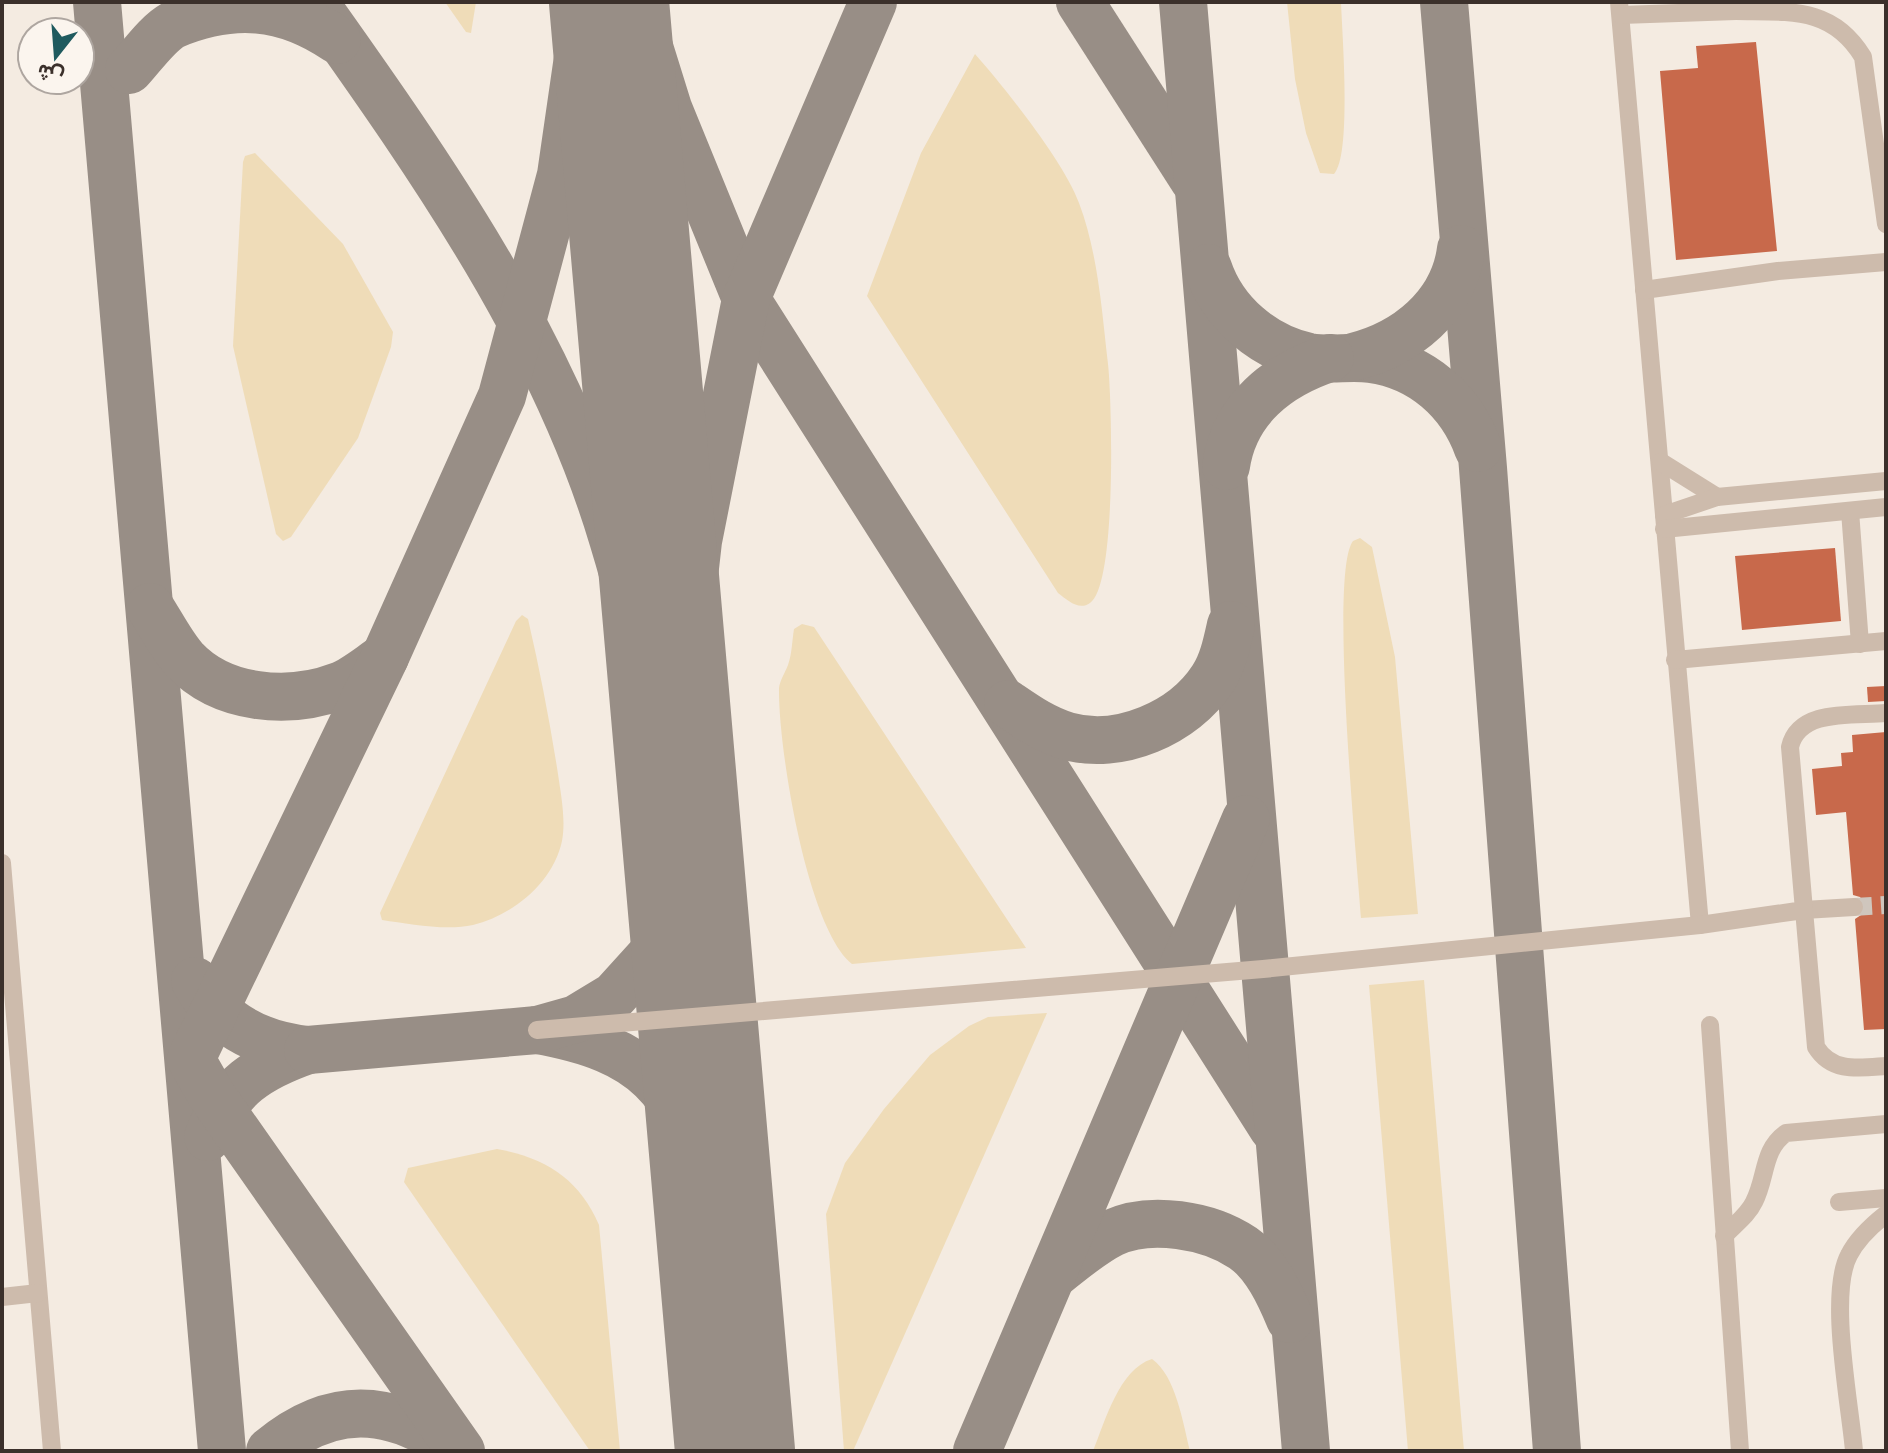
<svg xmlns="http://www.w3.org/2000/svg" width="1888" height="1453" font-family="'Source Sans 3',Vazirmatn,sans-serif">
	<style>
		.sand { fill: #efdcb8 }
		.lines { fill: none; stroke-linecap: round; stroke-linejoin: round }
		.taxiway { stroke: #988e86; stroke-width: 48 }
		.runway { stroke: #988e86; stroke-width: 120 }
		.building { fill: #c8694b }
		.minor-tunnel { stroke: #cfc6bd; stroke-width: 18; stroke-dasharray: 18 9; stroke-linecap: butt }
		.minor { stroke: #cdbbac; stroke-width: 18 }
	</style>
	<rect width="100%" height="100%" fill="#f4ebe1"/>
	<!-- sand -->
	<g class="sand">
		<path d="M445 2H476L471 33 466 32Z"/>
		<path d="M1287 2H1341C1342 32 1352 155 1334 174L1320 173 1306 133 1295 79Z"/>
		<path d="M975 54C1005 88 1064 162 1079 203 1098 253 1102 312 1108 364 1112 400 1117 585 1090 603 1079 611 1067 600 1058 593L867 296 921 153Z"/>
		<path d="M255 153 343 244 393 332 391 347 358 438 291 537 283 541 276 534 233 346 243 162 245 156Z"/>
		<path d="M1360 538 1372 547 1395 657 1418 914 1361 918C1357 862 1329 572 1353 541Z"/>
		<path d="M522 615 528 619C540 671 550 722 558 774 561 795 566 820 562 841 553 883 513 915 473 925 446 931 409 924 382 920L380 913 516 621Z"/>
		<path d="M802 624 814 627 1026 948 852 964C807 928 778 747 779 688 780 680 785 673 788 665 792 654 792 641 794 629Z"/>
		<path d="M1424 980 1464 1451H1408L1369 985Z"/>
		<path d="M1047 1013 853 1451H844L826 1214 845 1163 884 1109 930 1055 969 1026 988 1017Z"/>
		<path d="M497 1149C546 1158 579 1179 599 1225L620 1451H590L404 1182 408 1168Z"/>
		<path d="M1152 1359C1176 1376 1183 1423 1190 1451H1093C1105 1422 1119 1369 1152 1359Z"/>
	</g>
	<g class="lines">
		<!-- taxiway -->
		<g class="taxiway">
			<path d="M97 2 222 1451"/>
			<path d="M314 2C432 168 554 342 613 539 641 630 658 724 681 816"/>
			<path d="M635 2 668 108 746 299 1273 1128"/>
			<path d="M1080 2 1194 180"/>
			<path d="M1183 2 1306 1451"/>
			<path d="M1444 2 1483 468 1557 1451"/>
			<path d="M129 70C142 56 157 34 173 25 233 0 284 4 337 40"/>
			<path d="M1208 268C1223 313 1263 347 1309 357 1330 361 1350 356 1371 359 1422 366 1461 401 1478 448"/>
			<path d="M1353 357C1406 344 1454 306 1461 249"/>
			<path d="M1226 466C1234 409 1278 375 1330 358"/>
			<path d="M150 607C161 624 171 644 184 659 222 700 289 705 339 686 355 680 371 666 385 657"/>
			<path d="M1008 704C1027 717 1044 729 1067 736 1119 751 1184 723 1213 678 1223 663 1227 643 1231 625"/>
			<path d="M682 747 683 674 698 541 746 299 873 2"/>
			<path d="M195 981C219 1025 260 1045 308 1050 259 1067 227 1087 208 1137"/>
			<path d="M537 1030C648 1050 675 1087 713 1189"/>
			<path d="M308 1050 537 1030 576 1019 614 996 653 953 685 860"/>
			<path d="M1052 1276C1071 1261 1090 1244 1112 1233 1150 1215 1209 1225 1243 1248 1266 1264 1280 1295 1290 1319"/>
			<path d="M270 1451C331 1400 390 1403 453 1448"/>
			<path d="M461 1451 212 1096 191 1059 385 657 502 396 561 175 586 2"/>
			<path d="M977 1451 1246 819"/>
		</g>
		<!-- runway -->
		<path class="runway" d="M609 2 735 1451"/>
	</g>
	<!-- building -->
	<g class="building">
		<path d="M1756 42 1777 251 1676 260 1660 71 1698 68 1696 46Z"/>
		<path d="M1835 548 1841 621 1742 630 1735 556Z"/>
		<path d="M1886 686V701L1868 702 1867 687Z"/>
		<path d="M1886 732V1029L1864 1030 1855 919 1864 913 1866 906 1860 897 1853 895 1846 812 1816 815 1812 769 1842 766 1841 753 1853 752 1852 735Z"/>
	</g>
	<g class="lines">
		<!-- minor-tunnel -->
		<path class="minor-tunnel" d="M1854 907 1886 905"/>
		<!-- minor -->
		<g class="minor">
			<path d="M1619 2 1700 925"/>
			<path d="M1736 11C1789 12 1832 6 1863 57L1886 224"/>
			<path d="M1621 15 1736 11V2"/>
			<path d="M1644 290 1778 271 1886 262"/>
			<path d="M1661 462 1717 497"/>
			<path d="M1850 511 1860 644"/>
			<path d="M1664 515 1717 497 1886 481"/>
			<path d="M1664 529 1886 507"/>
			<path d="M1675 660 1886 641"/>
			<path d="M2 863 52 1451"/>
			<path d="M1854 907 1804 910 1816 1047C1832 1073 1859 1068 1886 1066"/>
			<path d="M1710 1025 1740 1451"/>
			<path d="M537 1030 1263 969 1700 925 1804 910 1790 747C1799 708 1854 716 1886 713"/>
			<path d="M1839 1202 1886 1198"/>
			<path d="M1724 1236C1734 1225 1748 1215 1754 1202 1767 1177 1762 1150 1786 1133L1886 1124"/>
			<path d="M2 1297 38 1293"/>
			<path d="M1854 1451C1850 1404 1828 1294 1849 1255 1857 1239 1872 1225 1886 1214"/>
		</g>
	</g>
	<!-- border -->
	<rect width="1888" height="1453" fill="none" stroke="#3b302b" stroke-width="8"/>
	<!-- north arrow -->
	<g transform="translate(56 56) rotate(197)"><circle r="38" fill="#fbf5ee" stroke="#aea6a0" stroke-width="2"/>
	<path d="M0-6L14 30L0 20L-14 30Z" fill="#1f5a5e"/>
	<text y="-12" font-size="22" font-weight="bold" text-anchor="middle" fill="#3b302b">ش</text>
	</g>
</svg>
